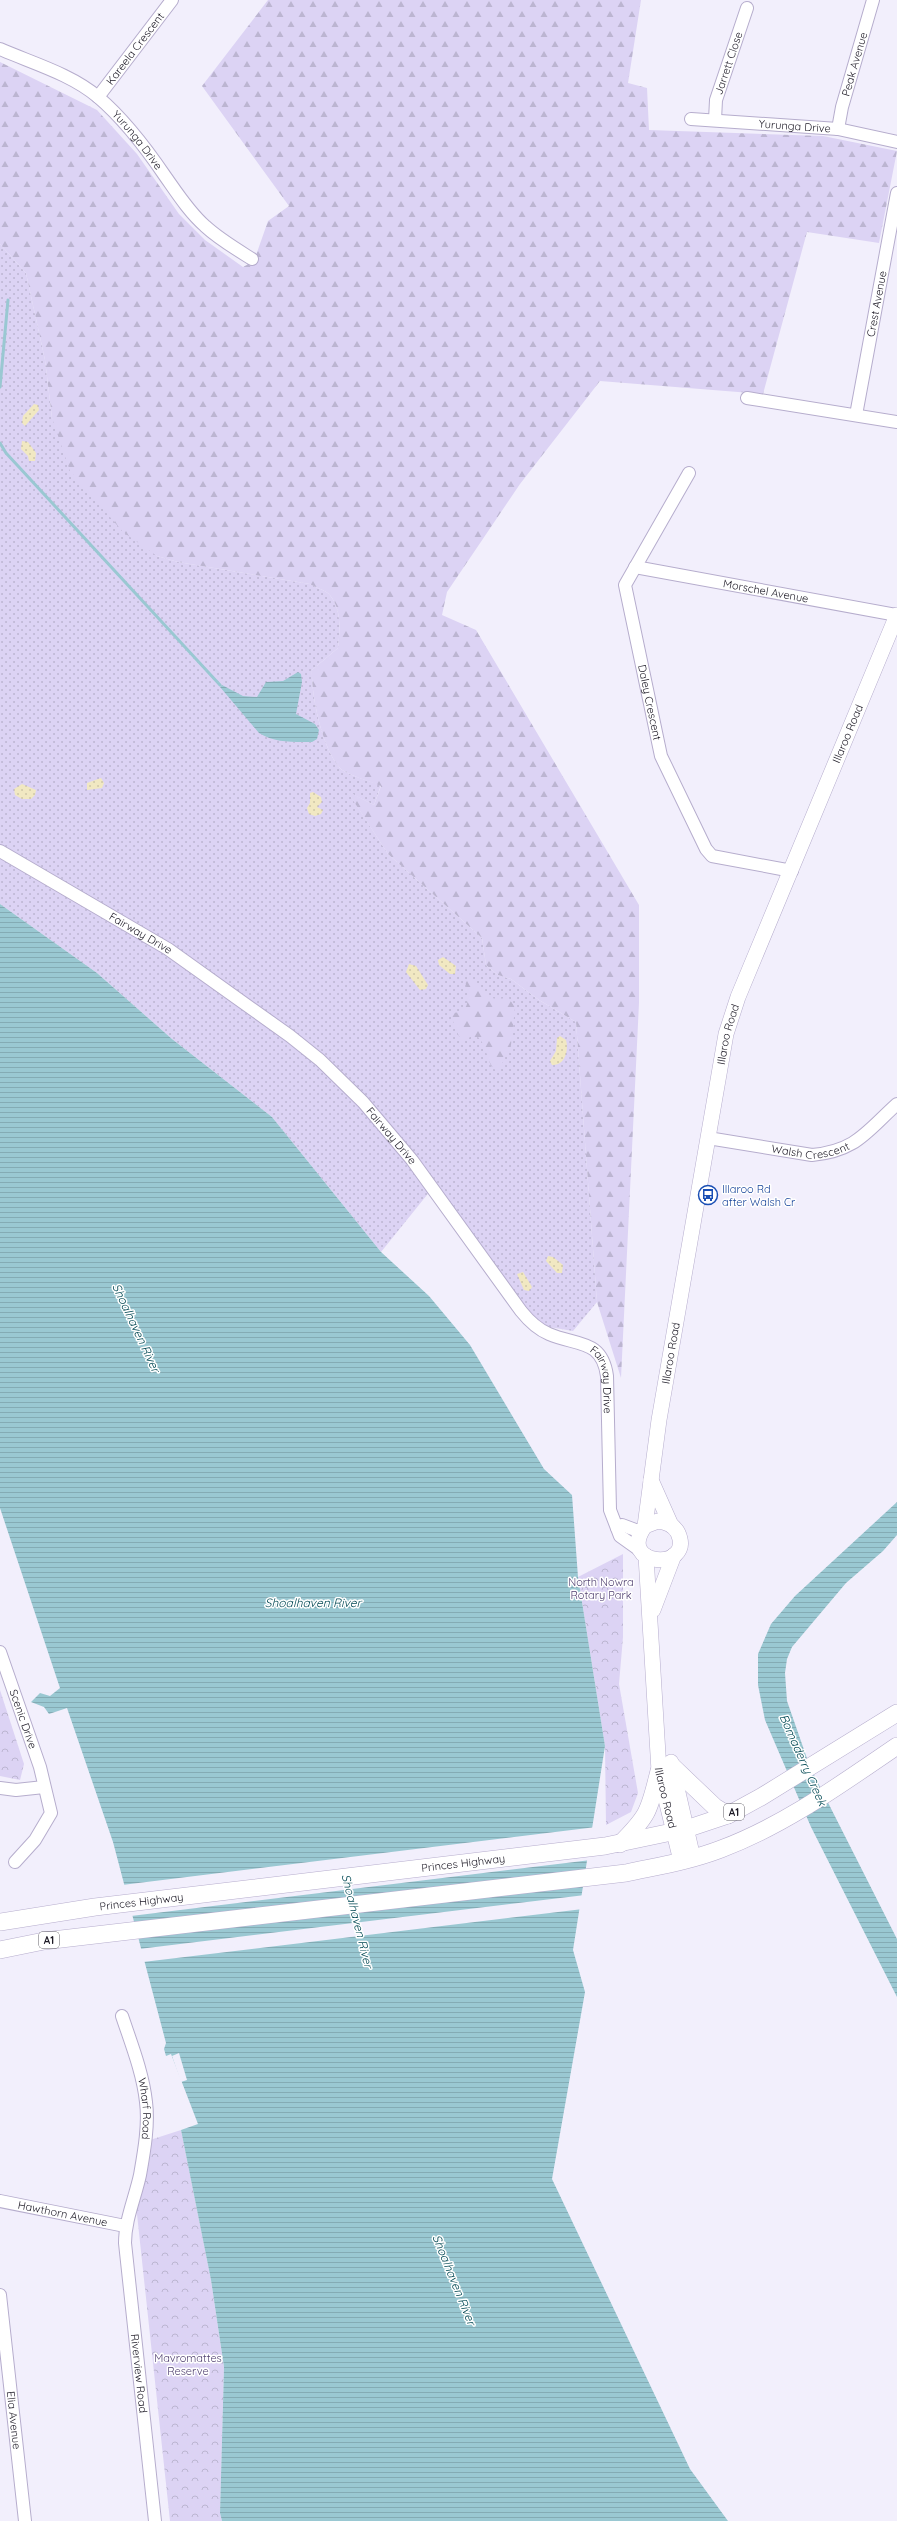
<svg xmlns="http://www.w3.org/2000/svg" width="897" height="2521" font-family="Quicksand,sans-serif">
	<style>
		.grass { fill: url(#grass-dots) }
		.forest { fill: url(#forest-firs) }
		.sand { fill: url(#sand-dots) }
		.park { fill: url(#park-crowns) }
		.water { fill: url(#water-rules) }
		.pier { fill: #f2effc }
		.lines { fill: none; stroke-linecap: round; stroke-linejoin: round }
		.stream { stroke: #9ac8d2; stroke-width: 3 }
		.minor-casing { stroke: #b6adcd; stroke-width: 14 }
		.major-casing { stroke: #b6adcd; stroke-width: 16 }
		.highway-casing { stroke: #b6adcd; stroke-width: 18 }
		.minor { stroke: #fff; stroke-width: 12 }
		.major { stroke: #fff; stroke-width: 15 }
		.highway { stroke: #fff; stroke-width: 17 }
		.labels { text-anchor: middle; stroke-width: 3; stroke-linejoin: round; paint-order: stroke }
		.shield { fill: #fff; stroke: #605e66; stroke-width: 1 }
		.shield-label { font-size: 10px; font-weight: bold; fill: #1c1925 }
		.street-label { font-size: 11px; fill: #1c1925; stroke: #fff }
		.transit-label { font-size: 11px; fill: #164399; stroke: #fff; text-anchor: start }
		.park-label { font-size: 11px; fill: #514171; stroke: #fff }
		.water-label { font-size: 12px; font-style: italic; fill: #014853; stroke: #fff }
	</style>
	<defs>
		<pattern id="grass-dots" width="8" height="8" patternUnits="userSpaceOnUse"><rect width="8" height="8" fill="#dcd3f4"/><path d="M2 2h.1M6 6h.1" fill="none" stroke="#bcb5d1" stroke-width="1.8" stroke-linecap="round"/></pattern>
		<pattern id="forest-firs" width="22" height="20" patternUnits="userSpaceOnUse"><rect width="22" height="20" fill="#dcd3f4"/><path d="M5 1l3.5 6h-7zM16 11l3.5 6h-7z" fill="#bcb5d1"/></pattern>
		<pattern id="sand-dots" width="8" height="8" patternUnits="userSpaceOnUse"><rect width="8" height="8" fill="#f1e8c2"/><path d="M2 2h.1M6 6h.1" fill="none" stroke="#cec6a7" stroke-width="1.8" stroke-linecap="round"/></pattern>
		<pattern id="park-crowns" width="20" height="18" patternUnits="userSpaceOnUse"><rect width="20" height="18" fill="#dcd3f4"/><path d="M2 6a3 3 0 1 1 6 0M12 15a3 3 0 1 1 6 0" fill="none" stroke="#bcb5d1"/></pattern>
		<pattern id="water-rules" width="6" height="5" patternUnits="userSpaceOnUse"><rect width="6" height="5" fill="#9ac8d2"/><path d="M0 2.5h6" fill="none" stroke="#84abb4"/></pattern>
	</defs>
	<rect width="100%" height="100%" fill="#f2effc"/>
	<!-- grass -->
	<path class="grass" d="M0 244 26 273 45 360 52 418 157 556 178 562 310 584C315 587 324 590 329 594 342 609 340 630 338 648L312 670C311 695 322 747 339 767 344 774 372 782 381 785L374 805 348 792 388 854 482 938 486 965 498 975 511 979 539 1000 576 1022 597 1302 573 1331 543 1326 523 1308 435 1185 381 1252 272 1117 172 1039 97 973 0 904Z"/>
	<!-- forest -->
	<g class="forest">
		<path d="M268 0H641L628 83 647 88 649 130 823 136 897 151 879 243 807 232 763 394 600 381 520 484 447 592 442 615 476 630 639 905V1003L621 1378 597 1302 576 1022 539 1000 511 979 498 975 486 965 482 938 388 854 347 791 374 805 381 786C372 782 344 774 339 767 322 747 311 695 312 670L338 648C340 630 342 609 329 594 324 590 315 587 310 584L178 562 157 556 123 532 70 471 52 418 45 360 26 273 0 244V62L97 110 137 154 179 214 205 240 243 267 254 261 268 221 289 206 202 86Z"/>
		<path d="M469 979H473C481 994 491 1003 508 997L515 1007 511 1045 499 1070 493 1069C486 1058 487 1046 478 1037H470L465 1041 460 1039 451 1016 452 1013 462 1012C471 1002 468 994 465 981Z"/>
	</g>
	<!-- sand -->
	<g class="sand">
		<path d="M34 404 38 405 39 410 25 426 22 423 23 416Z"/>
		<path d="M22 441 28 442 36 453 35 461H29L28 456 21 449Z"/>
		<path d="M101 778 104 783 102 788 87 790V783Z"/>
		<path d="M22 784 36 790 35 795 31 799H22L15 795 14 789Z"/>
		<path d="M313 792 321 797 322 802 317 807 323 810 321 814 315 816 309 814 307 808 310 803V793Z"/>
		<path d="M443 957 456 966 455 974H450L439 965 438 960Z"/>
		<path d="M409 964 416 966 428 985 426 989 420 990 406 972Z"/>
		<path d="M560 1036 566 1040C569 1050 565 1066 552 1065L550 1061 556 1051 557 1038Z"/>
		<path d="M548 1256 553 1257 563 1265 562 1273H557L546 1261Z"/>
		<path d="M523 1272 532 1287 529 1291 524 1290 517 1274Z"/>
	</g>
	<!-- park -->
	<g class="park">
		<path d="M623 1554V1637L619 1684 638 1793 631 1812 606 1825 605 1746 578 1577Z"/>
		<path d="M0 1690 24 1764 20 1780 0 1776Z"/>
		<path d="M181 2130 211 2280 224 2367 220 2513 222 2521H170L136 2205 150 2140Z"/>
	</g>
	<!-- water -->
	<g class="water">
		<path d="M298 672 301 674 302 682 296 714 315 724 319 730 317 739 312 742C293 742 275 743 259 733L220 687 222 685 243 696 257 697 266 682 283 681Z"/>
		<path d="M0 904 97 973 172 1039 272 1117 381 1252 429 1296 470 1345 544 1469 572 1495 578 1577 605 1746 573 1950 585 1992 552 2179 690 2469 728 2521H222L220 2513 224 2367 211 2280 181 2130 198 2124 171 2054 166 2056 164 2049 166 2043 113 1842 67 1708 49 1714 44 1707 31 1702 40 1693 50 1696 60 1688 0 1508Z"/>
		<path d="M897 1502V1535L883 1551 846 1583 792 1647 787 1659 785 1673 787 1701 810 1767 897 1939V1997L811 1827 765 1720 758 1685V1654L771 1624 795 1596Z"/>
	</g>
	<!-- pier -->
	<g class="pier">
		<path d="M596 1827 591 1860 131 1916 122 1885Z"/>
		<path d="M585 1895 583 1909 143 1962 139 1949Z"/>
		<path d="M179 2053 187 2080 181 2082 172 2056Z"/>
	</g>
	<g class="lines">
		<!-- stream -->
		<g class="stream">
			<path d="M0 387 8 300"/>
			<path d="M0 443 6 453 220 685"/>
		</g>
		<defs>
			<g id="minor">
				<path id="s1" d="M0 49C32 63 71 74 98 97 124 119 146 148 165 176 177 193 189 212 205 226 219 239 236 249 252 259"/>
				<path id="s2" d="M98 97 172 0"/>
				<path id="s3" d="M691 119 838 129 897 142"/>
				<path id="s4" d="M715 120 716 100 747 8"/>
				<path id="s5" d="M838 129 842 107 873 0"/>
				<path d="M747 398 897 422"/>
				<path id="s6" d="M856 415 897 193"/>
				<path id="s7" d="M689 473 625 585 661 756 706 849 712 856 792 871"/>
				<path id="s8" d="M635 567 897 615"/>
				<path id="s9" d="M0 851 168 949 290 1036 320 1060 363 1102 412 1160 521 1311C529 1321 537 1329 549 1334 577 1346 602 1339 607 1376L610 1510 620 1536 641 1551"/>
				<path id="s10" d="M708 1138 812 1155C856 1151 866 1132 897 1104"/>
				<path d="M617 1528 622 1525 641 1532"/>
				<path id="s11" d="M0 1652 40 1767 51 1813 35 1840 15 1862"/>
				<path d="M0 1788 16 1790 44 1787"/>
				<path id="s12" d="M122 2016C131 2043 143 2073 146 2102 149 2125 144 2152 140 2175 135 2198 125 2220 125 2243L155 2521"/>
				<path id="s13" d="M0 2201 125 2226"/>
				<path id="s14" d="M0 2295 25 2521"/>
			</g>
			<g id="major">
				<path d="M651 1480 671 1525"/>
				<path id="s15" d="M645 1526 658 1521C667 1522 674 1525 678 1533 695 1572 615 1567 645 1526L659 1420 726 1034 738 997 897 615"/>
				<path id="s16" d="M646 1556 659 1771 681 1861"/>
				<path d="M653 1610 674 1555"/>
				<path d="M671 1762 693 1858"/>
			</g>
			<g id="highway">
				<path d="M672 1766 715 1807 728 1815"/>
				<path d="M620 1844C650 1814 649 1810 659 1771"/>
				<path id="s17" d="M0 1922 95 1907 605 1846 686 1829 728 1815 761 1797 897 1713"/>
				<path d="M0 1950 44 1941 626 1873C658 1866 690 1861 721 1849 785 1825 841 1784 897 1746"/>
			</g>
		</defs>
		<!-- minor casing -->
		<use href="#minor" class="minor-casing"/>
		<!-- major casing -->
		<use href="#major" class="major-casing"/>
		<!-- highway casing -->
		<use href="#highway" class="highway-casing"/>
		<!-- minor -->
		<use href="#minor" class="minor"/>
		<!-- major -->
		<use href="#major" class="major"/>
		<!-- highway -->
		<use href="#highway" class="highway"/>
	</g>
	<!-- icons -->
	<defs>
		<symbol id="bus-ring" viewBox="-11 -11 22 22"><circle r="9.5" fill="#fff" stroke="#1a4fb4" stroke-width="1.5"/><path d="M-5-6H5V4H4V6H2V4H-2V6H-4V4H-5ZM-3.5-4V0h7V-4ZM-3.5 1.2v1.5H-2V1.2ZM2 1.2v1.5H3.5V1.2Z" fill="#1a4fb4"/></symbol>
	</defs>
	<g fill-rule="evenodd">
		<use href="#bus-ring" x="697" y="1184" width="22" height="22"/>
	</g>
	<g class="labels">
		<!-- shield labels -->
		<g class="shield">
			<rect x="724" y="1804" width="20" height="16" rx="3"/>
			<rect x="39" y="1932" width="20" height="16" rx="3"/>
		</g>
		<g class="shield-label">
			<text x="734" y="1816">A1</text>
			<text x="49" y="1944">A1</text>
		</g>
		<!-- street labels -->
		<g class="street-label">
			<text dy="4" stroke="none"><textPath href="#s2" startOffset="61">Kareela Crescent</textPath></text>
			<text dy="4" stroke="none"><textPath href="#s4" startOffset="59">Jarrett Close</textPath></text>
			<text dy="4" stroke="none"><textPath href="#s5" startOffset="67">Peak Avenue</textPath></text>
			<text dy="4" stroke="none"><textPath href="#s3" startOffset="104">Yurunga Drive</textPath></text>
			<text dy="4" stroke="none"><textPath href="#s1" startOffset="168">Yurunga Drive</textPath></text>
			<text dy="4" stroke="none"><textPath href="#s6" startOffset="113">Crest Avenue</textPath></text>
			<text dy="4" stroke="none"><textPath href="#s8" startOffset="133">Morschel Avenue</textPath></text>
			<text dy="4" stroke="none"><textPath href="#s7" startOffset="249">Daley Crescent</textPath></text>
			<text dy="4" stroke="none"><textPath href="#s15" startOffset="950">Illaroo Road</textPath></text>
			<text dy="4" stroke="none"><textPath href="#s9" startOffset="163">Fairway Drive</textPath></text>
			<text dy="4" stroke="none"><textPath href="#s15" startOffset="626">Illaroo Road</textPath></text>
			<text dy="4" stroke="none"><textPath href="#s9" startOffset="487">Fairway Drive</textPath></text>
			<text dy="4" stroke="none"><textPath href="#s10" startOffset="104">Walsh Crescent</textPath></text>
			<text dy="4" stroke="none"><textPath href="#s15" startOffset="302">Illaroo Road</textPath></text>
			<text dy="4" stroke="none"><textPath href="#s9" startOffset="822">Fairway Drive</textPath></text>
			<text dy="4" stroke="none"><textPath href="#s11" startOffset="71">Scenic Drive</textPath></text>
			<text dy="4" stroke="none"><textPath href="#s16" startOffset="243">Illaroo Road</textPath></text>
			<text dy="4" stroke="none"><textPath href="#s17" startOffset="467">Princes Highway</textPath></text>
			<text dy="4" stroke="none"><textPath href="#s17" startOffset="143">Princes Highway</textPath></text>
			<text dy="4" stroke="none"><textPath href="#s12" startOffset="96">Wharf Road</textPath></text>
			<text dy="4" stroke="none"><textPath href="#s13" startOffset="64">Hawthorn Avenue</textPath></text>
			<text dy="4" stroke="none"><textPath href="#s12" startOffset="364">Riverview Road</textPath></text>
			<text dy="4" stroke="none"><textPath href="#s14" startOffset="126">Elia Avenue</textPath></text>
		</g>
		<!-- transit labels -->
		<g class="transit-label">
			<text x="722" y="1193">Illaroo Rd<tspan x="722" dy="13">after Walsh Cr</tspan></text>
		</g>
		<!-- park labels -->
		<g class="park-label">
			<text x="601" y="1586">North Nowra<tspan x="601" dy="13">Rotary Park</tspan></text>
			<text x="188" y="2362">Mavromattes<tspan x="188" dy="13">Reserve</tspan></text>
		</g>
		<!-- water labels -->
		<g class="water-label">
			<text transform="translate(136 1328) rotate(65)" y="4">Shoalhaven River</text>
			<text x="313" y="1607">Shoalhaven River</text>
			<text transform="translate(803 1760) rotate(66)" y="4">Bomaderry Creek</text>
			<text transform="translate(357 1921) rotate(76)" y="4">Shoalhaven River</text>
			<text transform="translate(454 2280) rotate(68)" y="4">Shoalhaven River</text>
		</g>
	</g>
</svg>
